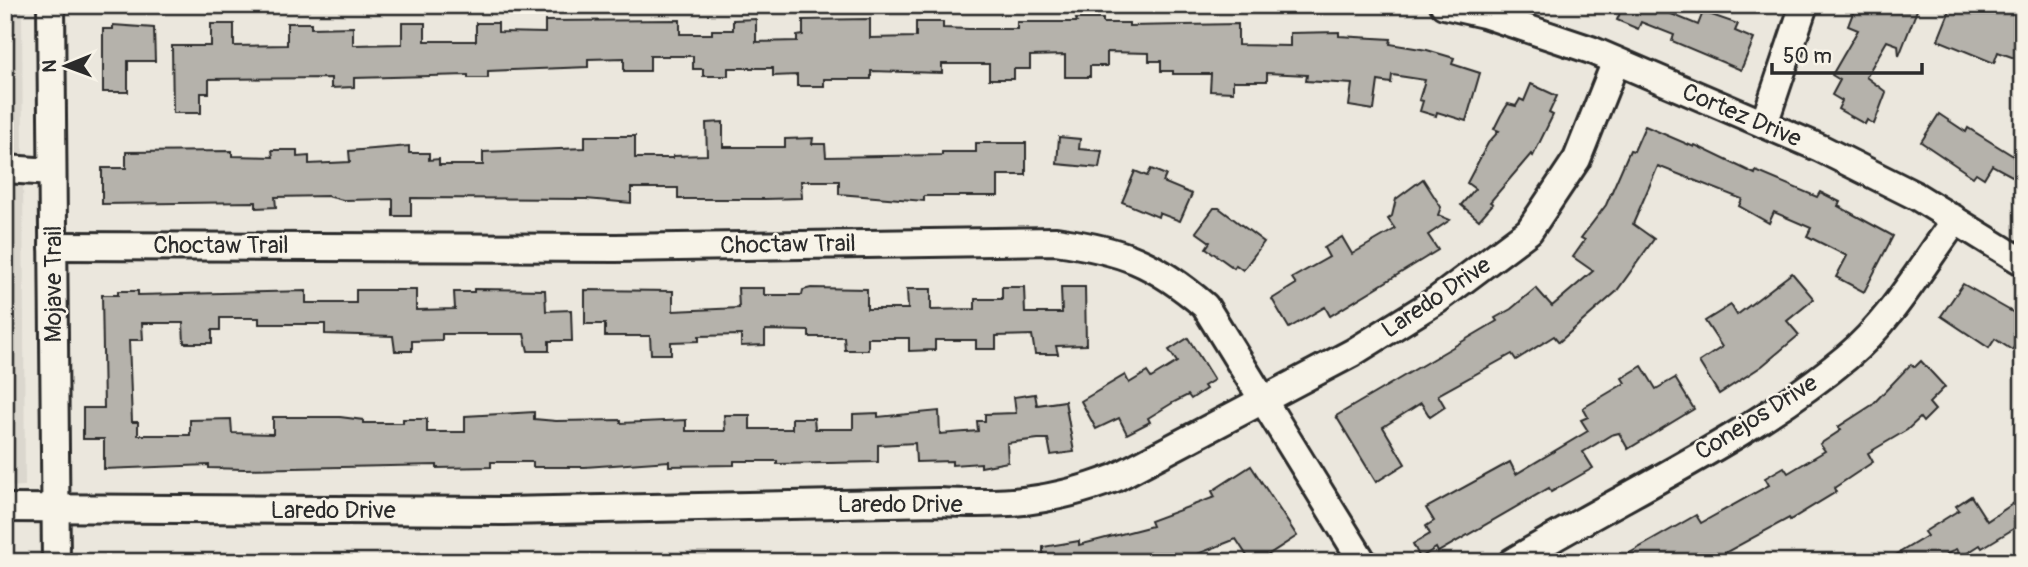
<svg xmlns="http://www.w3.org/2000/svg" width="2028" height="567" font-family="Pangolin,sans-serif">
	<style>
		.built { fill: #dbd7ce }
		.building { fill: #b5b2ab; stroke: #2b2b2b; stroke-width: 2 }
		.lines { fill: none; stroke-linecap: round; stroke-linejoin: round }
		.minor-casing { stroke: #2b2b2b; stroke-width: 32 }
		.minor { stroke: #f7f3e8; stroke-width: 26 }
		.labels { text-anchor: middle; stroke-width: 5; stroke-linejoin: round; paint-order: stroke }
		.street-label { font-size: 24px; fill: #2b2b2b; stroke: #f7f3e8 }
	</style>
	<rect width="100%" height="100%" fill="#ebe7dd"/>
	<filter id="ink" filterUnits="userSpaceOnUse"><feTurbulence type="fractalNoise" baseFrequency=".0143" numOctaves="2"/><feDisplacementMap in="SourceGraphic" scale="14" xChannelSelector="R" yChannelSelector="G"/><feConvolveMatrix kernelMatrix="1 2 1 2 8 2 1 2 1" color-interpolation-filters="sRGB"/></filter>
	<g filter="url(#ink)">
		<!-- built -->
		<path class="built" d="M5 5H22L25 486 5 487Z"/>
		<!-- building -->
		<g class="building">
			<path d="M1602 5H1661L1659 9 1698 25 1703 12 1738 24 1735 31 1754 39 1741 70 1672 41 1674 35 1641 22 1638 29 1617 20 1620 13Z"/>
			<path d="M1856 5H1919L1899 56 1898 45 1887 41 1866 77 1886 92 1874 124 1867 120 1865 124 1838 109 1842 101 1832 95 1840 80 1832 75 1858 30 1848 26Z"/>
			<path d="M1952 5H1991L2023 18V61L1998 52 1994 63 1938 40Z"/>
			<path d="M756 19V42L797 41V36L803 35V20L870 19V38L916 37V22H943V28L969 29H1017V22H1077L1076 19H1103V23H1129V26L1238 24V45L1290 46V33L1339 32V36L1391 39 1390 44 1427 50 1454 58 1452 64 1480 73 1466 121 1437 112 1436 116 1420 111 1423 101 1419 100 1425 80 1392 75 1391 83 1378 81 1374 110 1349 106 1352 84 1306 81 1307 75 1267 73V81H1233V92L1210 91 1211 74H1173V71H1161V61H1149V53L1107 52V66H1090V77H1065V55L1030 56V69H1014V79H989V64H942V73L871 71V79H824V86H797V75L773 76V68H728V76H703V69H693V56H650V71H624V58L588 59V67L488 71V78H468V75L354 78V87L331 88V78L209 79V93H201V113H173L172 46H211V24H234V46L287 45V23H311V28L353 27V45L402 44V23H425V41H476V23H498V32L545 33V21L680 20V34H712V30H733V20Z"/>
			<path d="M113 25 154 28 155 61H128V92H103V29H113Z"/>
			<path d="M1531 84 1557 96 1549 113 1553 115 1533 156 1531 154 1490 202 1493 204 1479 220 1461 205 1475 189 1467 183 1488 143 1499 131 1494 129 1501 115 1508 104 1516 106 1520 99 1524 101Z"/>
			<path d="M1939 114 1966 132 1968 128 2023 162V182L1992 165 1984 178 1976 173 1973 177 1921 142Z"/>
			<path d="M723 122V147H785V139L813 138 812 144H825L826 157 942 155V152H976V143H1026V175H998V196H924V201L839 194V181H801L802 198 765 199H678V188H631V203L586 199 411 198V216H393V199L343 200 327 196 275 197 276 207 256 208V202L102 204V168H126V152L232 151V156L273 157 272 150H297V157L309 156V164L350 162 349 151 409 146V153H429V160L439 159V165H483V152L585 148V136H635V158H673V156L707 155 706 123Z"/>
			<path d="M1645 126 1694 147 1695 145 1755 174 1756 171 1817 197 1820 192 1840 202 1838 206 1893 236 1864 292 1836 277 1847 256 1807 236 1811 228 1774 212 1769 223 1739 206 1742 199 1658 166 1633 224 1654 239 1616 292 1559 342 1554 336 1516 360 1512 354 1438 395 1445 407 1430 417 1421 403 1383 427 1405 464 1376 482 1336 416 1497 321 1495 318 1511 309 1536 288 1552 306 1593 271 1573 257 1585 240 1581 238 1606 205 1630 150 1634 151Z"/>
			<path d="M1059 137 1080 139 1079 149 1102 151 1099 168 1057 164Z"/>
			<path d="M1151 169 1166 175 1163 182 1192 194 1180 221 1159 213 1158 217 1122 202 1135 171 1147 176Z"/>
			<path d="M1423 179 1441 207 1438 215 1450 220 1428 235 1438 250 1330 316 1325 307 1289 328 1272 299 1296 284 1292 278 1329 257 1324 248 1342 237 1352 254 1395 229 1388 219 1392 216 1396 199Z"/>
			<path d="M1214 208H1219L1264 242 1243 270 1236 265 1234 268 1206 248 1210 242 1196 232Z"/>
			<path d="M1792 273 1814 299 1787 321 1799 335 1762 366 1719 394 1699 362 1722 347 1705 321 1731 305 1737 315Z"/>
			<path d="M1963 284 2023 318V352L2015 346 2012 350 1995 339 1989 348 1941 316Z"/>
			<path d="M1002 287H1024L1025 313H1062L1061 287H1085L1086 345 1056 346 1058 354H1035L1032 335 996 336V349H976V340H935V350L909 351V338H868V350H845L844 337H809V331L765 330V345L741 346V335L699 336V341L671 342V354H651L650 336H605V324H585V290L673 291V311L739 308 738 288H764V295H802L803 290 811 288 867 289V309H908L907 289H931V310L975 309V299H1002Z"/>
			<path d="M474 289 545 290 546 311 571 310 572 341H549V351H528L524 334H442V340L412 341V351H395L393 336 325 334V324H259V318H220V330H212V343H184L183 323H142L143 340H129L132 422H138V435H190V420L231 419 232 433 273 434V417H340L363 420V423H403V419H427V432H465V416L534 412V419L556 421 621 420V423L686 420V431H725L724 415H750V429H792V418H814L815 429H853V414L878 413V417L939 411 940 434 978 431 977 421H985V414L1016 413 1014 397 1035 394 1037 405 1065 401 1074 452 1051 455 1048 439H1038L1007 443 1008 462 981 467V463L952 465V461L916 462 915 443 878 445V462L777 464V461H734V465L669 466V461L585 467H533V462H491V467L437 468V465L244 469 209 468V465L104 469V439H83V408H104L102 295H118V291H138V295L306 291V303H356V290H416V310L455 309 454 292H474Z"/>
			<path d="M1188 338 1214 380 1204 386 1206 389 1191 399 1188 395 1174 402 1148 418 1150 422 1127 434 1119 418 1096 429 1081 401 1125 375 1129 383 1147 372 1151 378 1177 362 1169 350Z"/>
			<path d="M1921 361 1945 387 1929 403 1935 410 1923 422 1920 418 1907 430 1868 453 1873 462 1834 488 1836 492 1790 520 1789 518 1719 556 1723 562H1614L1696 515 1701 523 1769 485 1765 478 1784 467 1788 473 1825 451 1820 444 1841 430 1838 427 1872 405 1911 364 1915 367Z"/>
			<path d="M1642 366 1656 389 1675 378 1694 409 1628 449 1619 433 1611 435 1583 452 1593 468 1551 492 1549 488 1438 552 1436 548 1420 558 1413 544 1430 534 1426 526 1434 521 1426 508 1510 462 1516 474 1588 431 1581 420 1588 417 1583 408 1625 383 1622 378Z"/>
			<path d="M1251 466 1297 536 1257 562H1251L1236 539 1185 559 1183 556 1168 562H1036V558L1043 556V547L1079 541V545L1152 526 1150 521 1215 497 1212 491Z"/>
			<path d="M1971 496 1987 521 2023 497V523L1982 548 1980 545 1961 557 1956 549 1935 562H1884L1927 536 1924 532 1959 510 1956 506Z"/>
		</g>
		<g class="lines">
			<defs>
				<g id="minor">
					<path d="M51 5 56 562"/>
					<path d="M1444 5 1484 14 1591 50 1820 148 1916 196 2023 262"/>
					<path d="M1764 124 1804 5"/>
					<path d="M5 169 52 172"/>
					<path d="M53 246 616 248 1056 241C1121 250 1154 262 1205 306L1363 562"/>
					<path d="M5 508 504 511 938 502C1008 505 1049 503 1115 478L1352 353 1437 300 1529 231 1577 159 1616 61"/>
					<path d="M1512 562C1621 496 1750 438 1847 357 1889 322 1918 272 1950 228L1953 218"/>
				</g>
			</defs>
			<!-- minor casing -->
			<use href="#minor" class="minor-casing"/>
			<!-- minor -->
			<use href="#minor" class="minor"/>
		</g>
	</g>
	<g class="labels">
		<!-- street labels -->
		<g class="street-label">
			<text transform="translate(1742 115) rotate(23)" y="8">Cortez Drive</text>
			<text transform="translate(788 244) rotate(-1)" y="8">Choctaw Trail</text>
			<text x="221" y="253">Choctaw Trail</text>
			<text transform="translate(53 284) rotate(-90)" y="8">Mojave Trail</text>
			<text transform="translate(1436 297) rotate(-34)" y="8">Laredo Drive</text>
			<text transform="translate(1756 417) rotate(-32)" y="8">Conejos Drive</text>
			<text x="900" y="512">Laredo Drive</text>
			<text x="333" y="518">Laredo Drive</text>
		</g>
	</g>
	<!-- margin -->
	<rect width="2028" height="567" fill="none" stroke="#f7f3e8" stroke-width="28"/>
	<rect x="14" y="14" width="2000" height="539" fill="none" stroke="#2b2b2b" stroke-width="2.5" filter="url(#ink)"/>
	<!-- north arrow -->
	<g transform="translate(66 66) rotate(269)" stroke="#f7f3e8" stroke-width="5" paint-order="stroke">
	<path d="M0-5L12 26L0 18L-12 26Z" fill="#2b2b2b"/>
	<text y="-10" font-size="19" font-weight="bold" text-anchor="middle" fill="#2b2b2b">N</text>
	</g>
	<!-- scale -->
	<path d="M1772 63v10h150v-10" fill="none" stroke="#2b2b2b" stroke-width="3.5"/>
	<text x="1783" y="63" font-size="21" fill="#2b2b2b" stroke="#f7f3e8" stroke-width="5" paint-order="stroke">50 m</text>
</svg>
